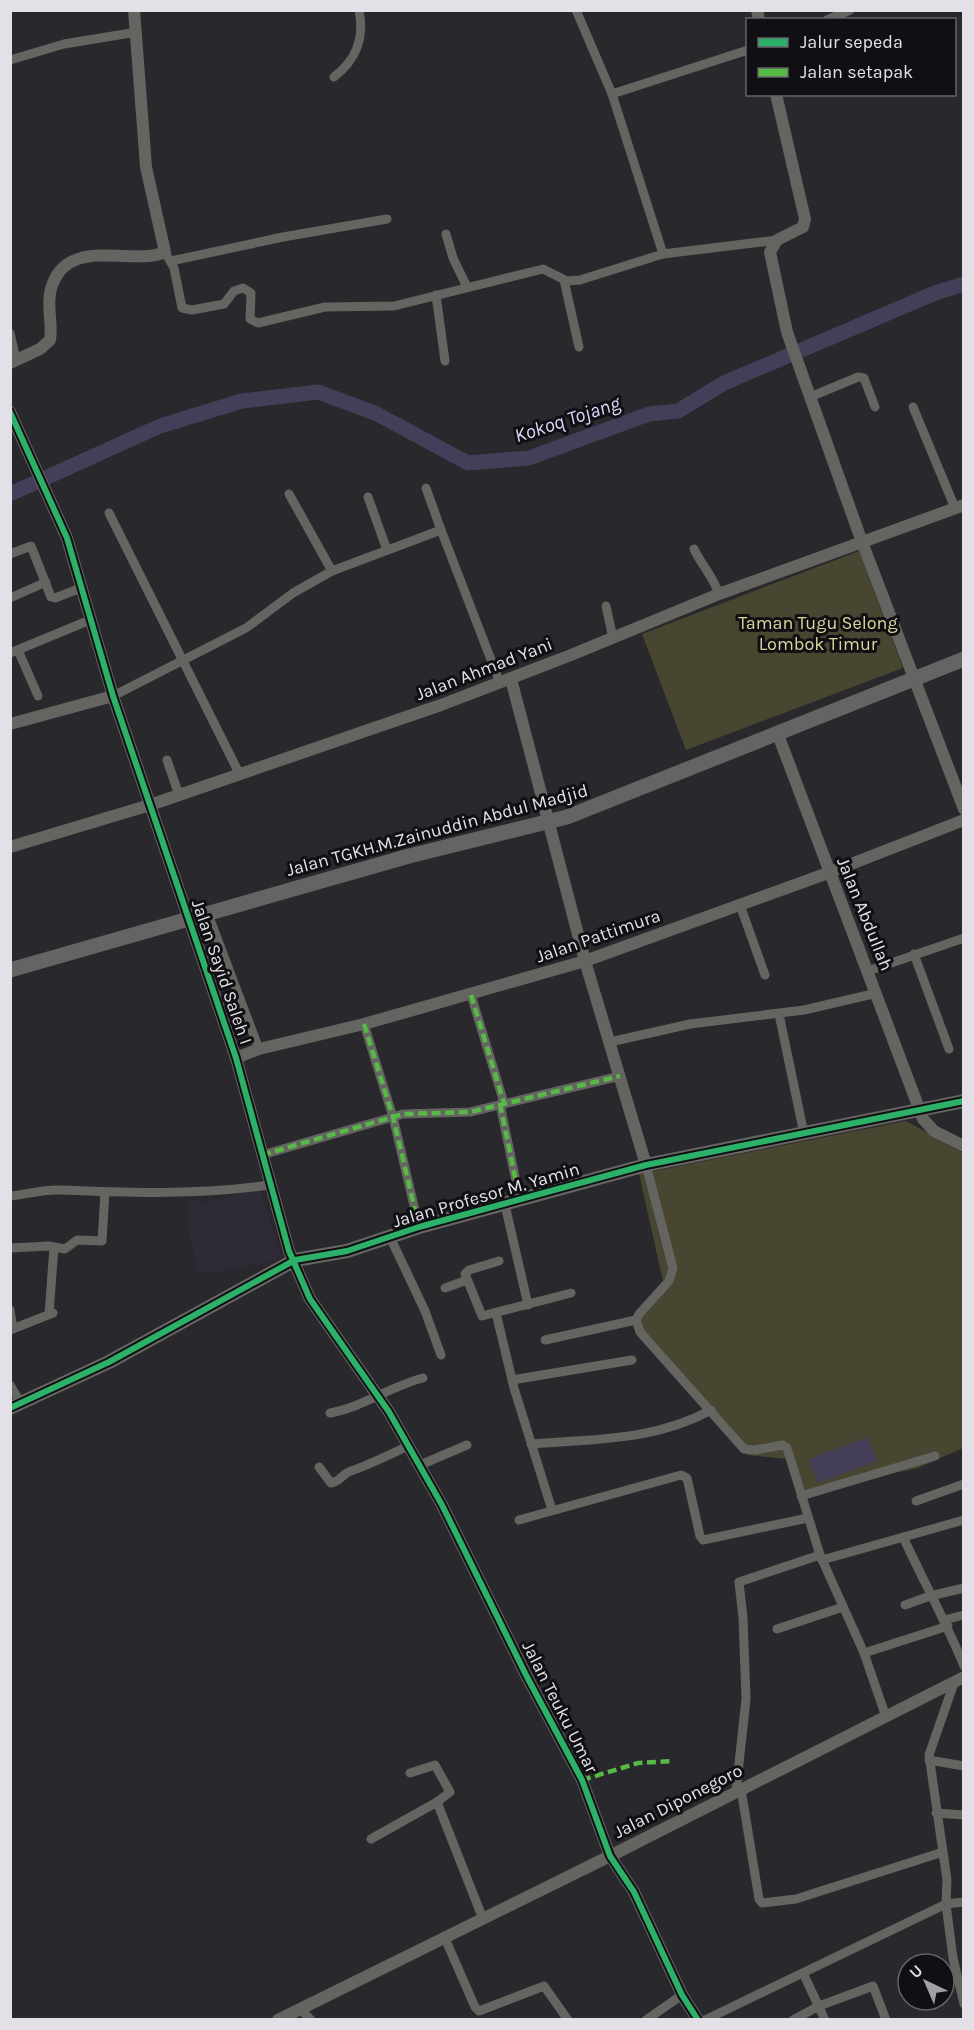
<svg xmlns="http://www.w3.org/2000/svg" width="974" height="2030" font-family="Karla,sans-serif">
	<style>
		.built { fill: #2e2b37 }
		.green { fill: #484531 }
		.water { fill: #443e58 }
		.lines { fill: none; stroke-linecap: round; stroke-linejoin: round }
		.river { stroke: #443e58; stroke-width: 15 }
		.minor { stroke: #646460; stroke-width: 9 }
		.tertiary { stroke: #646460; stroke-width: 12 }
		.secondary { stroke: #666663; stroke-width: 14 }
		.primary { stroke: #656462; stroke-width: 15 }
		.quiet { stroke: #58b947; stroke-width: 4.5; stroke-dasharray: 9 4.5; stroke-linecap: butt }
		.cycleway-casing { stroke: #100f13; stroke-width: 10 }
		.cycleway { stroke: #2db169; stroke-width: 6 }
		.labels { text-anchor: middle; stroke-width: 6; stroke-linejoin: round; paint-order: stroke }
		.park-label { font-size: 18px; fill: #dcd69b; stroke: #100f13 }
		.street-label { font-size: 18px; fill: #e3e1e7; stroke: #100f13 }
		.water-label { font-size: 20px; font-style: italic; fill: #dfd7f9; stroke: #100f13 }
	</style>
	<rect width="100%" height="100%" fill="#29282c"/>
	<!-- built -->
	<path class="built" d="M260 1188 281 1256 278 1260 211 1273 198 1270 185 1211 190 1210 188 1198 202 1203Z"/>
	<!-- green -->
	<g class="green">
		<path d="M859 551 903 668 686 750 642 634Z"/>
		<path d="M906 1121 963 1153V1448L918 1468 804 1492 787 1459 747 1455 631 1319 663 1281 639 1174Z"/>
	</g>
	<!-- water -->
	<path class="water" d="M868 1437 877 1461 818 1483 809 1459Z"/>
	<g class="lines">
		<!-- river -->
		<path class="river" d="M10 494 160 426 242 401 318 392 375 413 468 463 529 458 649 414 678 411 724 383 935 293 964 284"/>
		<!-- minor -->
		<g class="minor">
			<path d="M576 10 612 94 663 254"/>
			<path d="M827 20 850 10"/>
			<path d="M10 60 64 44 137 32"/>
			<path d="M334 77C356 60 365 39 359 10"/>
			<path d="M612 94 748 50"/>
			<path d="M446 234 453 258 467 287"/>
			<path d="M165 252 174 268 182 308 192 310 224 304 234 291 243 288 251 293 250 319 258 323 325 307 394 306 543 269 567 281 580 280 663 254 777 240"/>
			<path d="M171 261 283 237 387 219"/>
			<path d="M564 280 579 347"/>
			<path d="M436 295 445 361"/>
			<path d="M10 333 16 359"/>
			<path d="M810 397 858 377 864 378 875 407"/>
			<path d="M913 407 955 508"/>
			<path d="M426 488 441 530"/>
			<path d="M289 494 332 571"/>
			<path d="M368 497 387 550"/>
			<path d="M109 513 240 775"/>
			<path d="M694 549C702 566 713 576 719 594"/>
			<path d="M10 554 31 546 51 597 55 598 81 588"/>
			<path d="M10 598 46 582"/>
			<path d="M606 606 613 638"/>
			<path d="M18 650 38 696"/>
			<path d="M10 653 90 620"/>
			<path d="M113 696 246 628 293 593 332 571 441 530 500 683"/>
			<path d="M167 760 179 795"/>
			<path d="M740 905 765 975"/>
			<path d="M208 914 259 1049"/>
			<path d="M914 954 949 1049"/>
			<path d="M868 971 964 938"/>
			<path d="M471 995 504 1103"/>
			<path d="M779 1014 804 1134"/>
			<path d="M364 1024 393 1117 419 1227"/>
			<path d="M610 1042 690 1024 804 1010 877 993"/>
			<path d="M500 1104 520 1201"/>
			<path d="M262 1155 403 1114 470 1112 620 1076"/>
			<path d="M646 1165 673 1268 669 1281 639 1314 636 1320 640 1332 744 1449 755 1450 783 1445 787 1448 820 1555 864 1653 886 1717"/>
			<path d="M10 1196C27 1194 45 1189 61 1190 130 1193 200 1195 269 1185"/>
			<path d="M505 1205 528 1305"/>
			<path d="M390 1237 425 1311 441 1355"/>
			<path d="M10 1248 49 1246 65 1249 77 1240 102 1241 105 1192"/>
			<path d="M499 1261 469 1270 465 1274 482 1316 571 1293"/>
			<path d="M445 1288 467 1280"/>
			<path d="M10 1310 13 1329"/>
			<path d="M496 1313 514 1388 552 1510"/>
			<path d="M49 1314 54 1247"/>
			<path d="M10 1330 53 1313"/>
			<path d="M545 1340 636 1320"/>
			<path d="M512 1380 632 1360"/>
			<path d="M10 1385 21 1403"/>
			<path d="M330 1413C363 1407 391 1386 423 1378"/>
			<path d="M531 1444C593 1439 655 1441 711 1410"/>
			<path d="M420 1465 467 1445"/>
			<path d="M319 1467 331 1483C340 1482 343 1473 351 1471 371 1464 389 1455 408 1446"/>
			<path d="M801 1496 935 1456"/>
			<path d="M916 1501 964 1484"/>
			<path d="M519 1520 681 1475 687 1478 700 1536 703 1540 808 1518"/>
			<path d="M903 1537C923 1580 946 1622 964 1666"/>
			<path d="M822 1560 964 1520"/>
			<path d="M905 1605 930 1596 964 1588"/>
			<path d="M944 1620 964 1615"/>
			<path d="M777 1629 843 1607"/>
			<path d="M864 1653 948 1626"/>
			<path d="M954 1683 929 1755 947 1880 946 1904 953 1958 964 2004"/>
			<path d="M929 1760 964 1766"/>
			<path d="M741 1789 759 1899 762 1903 796 1899 943 1852"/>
			<path d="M736 1791 746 1699 743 1618 739 1582 820 1555"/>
			<path d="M437 1802 483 1919"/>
			<path d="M936 1813 964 1815"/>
			<path d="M371 1839 437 1802 450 1792 435 1765 410 1773"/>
			<path d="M444 1936 475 2007 479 2011 544 1986 568 2020"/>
			<path d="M803 1973 825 2020"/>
			<path d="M300 2009 311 2020"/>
			<path d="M646 2020 682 1995"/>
			<path d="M705 2020 946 1904 964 1902"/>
			<path d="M793 2020 819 2006 873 1986 886 2020"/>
		</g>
		<!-- tertiary -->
		<g class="tertiary">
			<path d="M757 10 759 20"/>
			<path d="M776 94 805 219 803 227 777 240 770 252 787 332 862 542 964 809"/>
			<path d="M10 363 40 349 50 340C53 323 46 305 51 289 66 234 133 267 165 252L146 167 134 10"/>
			<path d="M10 412 67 538 113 696 236 1058 289 1251 310 1299 389 1412 442 1505 527 1677 582 1780 610 1856 634 1892 682 1995 698 2020"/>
			<path d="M511 679 585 961 646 1165"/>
			<path d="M10 724 113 696"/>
			<path d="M777 732 923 1119 934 1131 964 1146"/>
			<path d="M10 847 150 805 441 705 571 655 719 594 964 505"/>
			<path d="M236 1058 259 1049 364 1024 585 961 828 873 964 820"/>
			<path d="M278 2020 610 1856 964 1677"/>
		</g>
		<!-- secondary -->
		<path class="secondary" d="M10 1408 109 1362 295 1260 347 1251 419 1227 646 1165 964 1101"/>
		<!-- primary -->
		<path class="primary" d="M10 970 409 856 567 817 964 659"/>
		<!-- quiet -->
		<g class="quiet">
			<path d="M471 995 504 1103"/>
			<path d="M364 1024 393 1117 419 1227"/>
			<path d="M500 1104 520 1201"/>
			<path d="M262 1155 403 1114 470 1112 620 1076"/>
			<path d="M582 1780 638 1763 674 1761"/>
		</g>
		<defs>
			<g id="cycleway">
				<path d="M10 412 67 538 113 696 236 1058 289 1251 310 1299 389 1412 442 1505 527 1677 582 1780 610 1856 634 1892 682 1995 698 2020"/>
				<path d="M10 1408 109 1362 295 1260 347 1251 419 1227 646 1165 964 1101"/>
			</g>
		</defs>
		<!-- cycleway casing -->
		<use href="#cycleway" class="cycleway-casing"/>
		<!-- cycleway -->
		<use href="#cycleway" class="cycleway"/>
	</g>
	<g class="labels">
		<!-- park labels -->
		<g class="park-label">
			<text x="818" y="629">Taman Tugu Selong<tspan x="818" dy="21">Lombok Timur</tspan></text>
		</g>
		<!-- street labels -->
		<g class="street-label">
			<text transform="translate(484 669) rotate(-21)" y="6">Jalan Ahmad Yani</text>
			<text transform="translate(437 830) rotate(-15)" y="6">Jalan TGKH.M.Zainuddin Abdul Madjid</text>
			<text transform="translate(865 914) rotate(68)" y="6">Jalan Abdullah</text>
			<text transform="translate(598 936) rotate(-19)" y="6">Jalan Pattimura</text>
			<text transform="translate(222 972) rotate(71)" y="6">Jalan Sayid Saleh I</text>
			<text transform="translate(486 1195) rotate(-16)" y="6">Jalan Profesor M. Yamin</text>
			<text transform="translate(560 1707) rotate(63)" y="6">Jalan Teuku Umar</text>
			<text transform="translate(678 1801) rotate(-27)" y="6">Jalan Diponegoro</text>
		</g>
		<!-- water labels -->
		<g class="water-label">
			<text transform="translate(567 419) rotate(-18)" y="7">Kokoq Tojang</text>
		</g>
	</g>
	<!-- border -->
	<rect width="974" height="2030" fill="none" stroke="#e3e1e7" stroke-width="24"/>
	<!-- legend -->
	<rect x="746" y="18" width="210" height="78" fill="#100f13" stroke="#646368" stroke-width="1.5"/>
	<rect x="758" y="38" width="30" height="9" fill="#2db169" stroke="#646368" stroke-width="1.5"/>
	<text x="800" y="48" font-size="18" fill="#e3e1e7">Jalur sepeda</text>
	<rect x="758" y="68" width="30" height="9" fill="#58b947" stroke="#646368" stroke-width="1.5"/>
	<text x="800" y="78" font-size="18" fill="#e3e1e7">Jalan setapak</text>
	<!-- north arrow -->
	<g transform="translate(926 1982) rotate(316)"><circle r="28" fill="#100f13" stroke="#646368" stroke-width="1.5"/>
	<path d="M0-4.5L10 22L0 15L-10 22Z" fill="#a2a0a6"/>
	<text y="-9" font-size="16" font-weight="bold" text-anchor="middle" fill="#e3e1e7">U</text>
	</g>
</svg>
